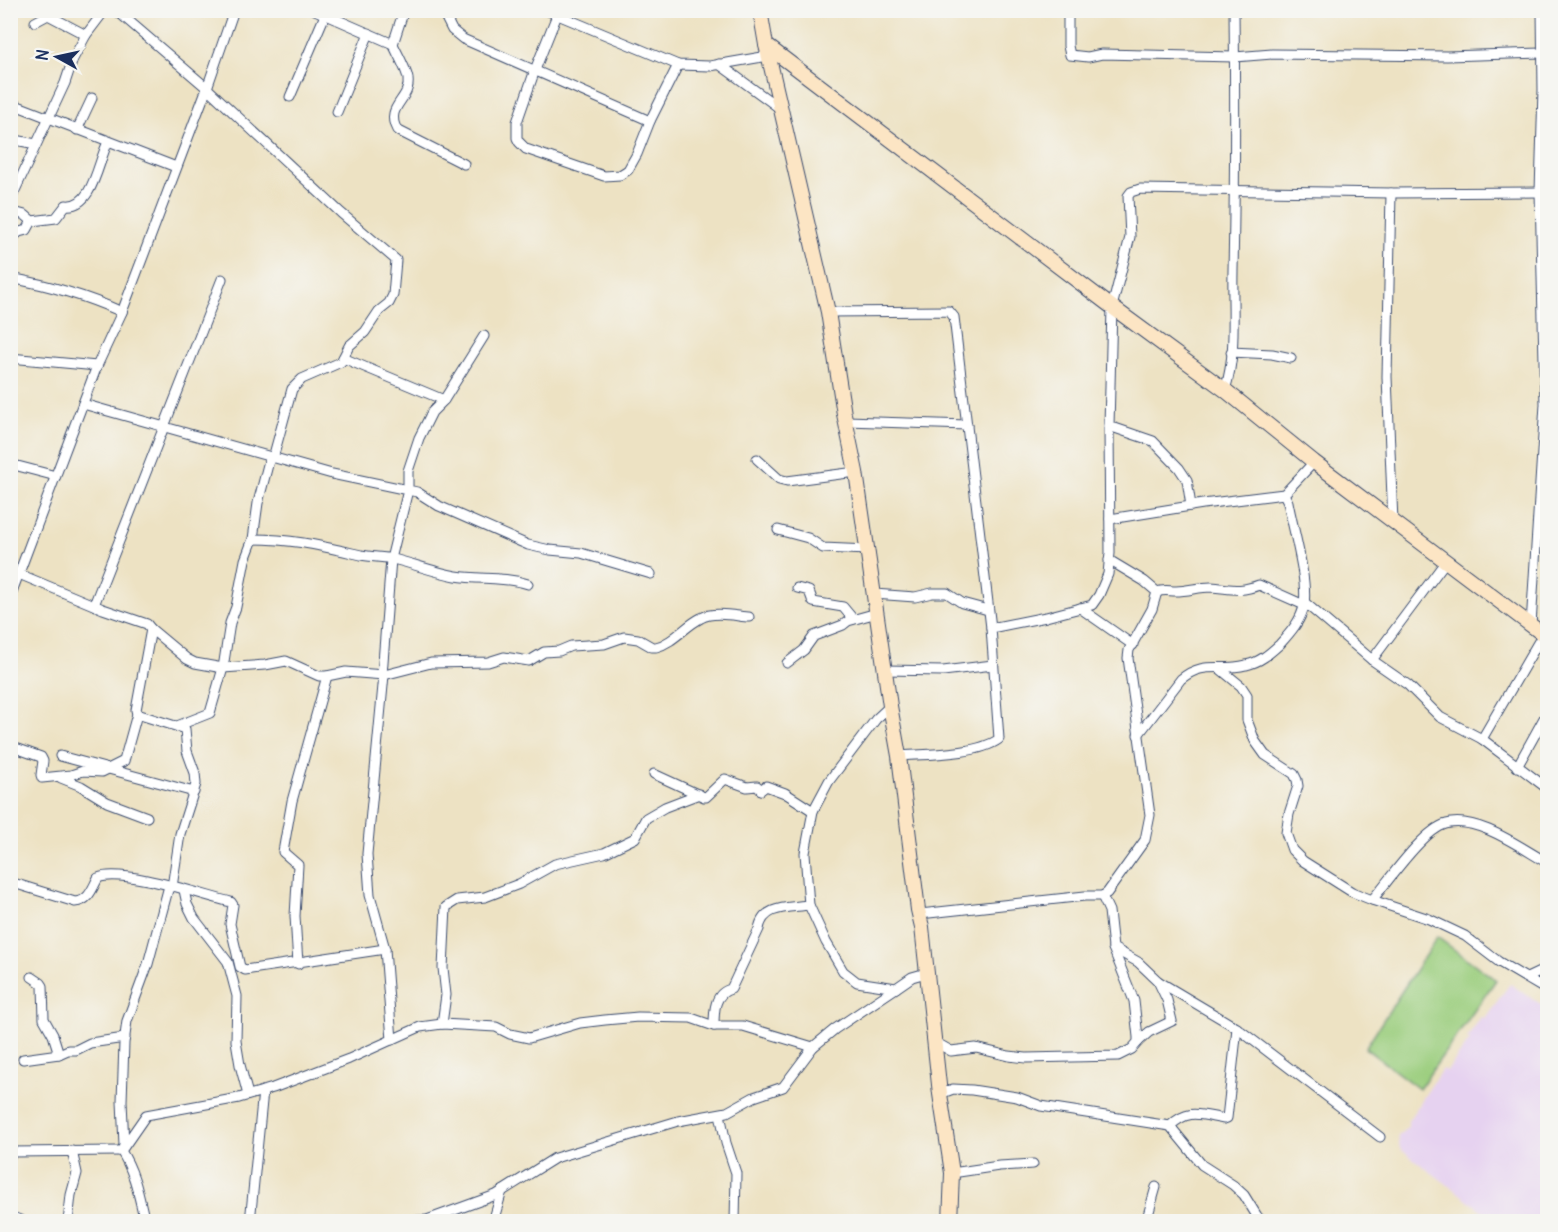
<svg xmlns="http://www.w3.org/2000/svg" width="1558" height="1232" font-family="Delius,sans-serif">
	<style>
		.built { fill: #e6d2f0 }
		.green { fill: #9bce7e; stroke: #5b7e6e; stroke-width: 1.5 }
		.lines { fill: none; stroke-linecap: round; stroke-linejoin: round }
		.street-casing { stroke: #3a4a6d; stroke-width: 11 }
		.secondary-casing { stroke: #3a4a6d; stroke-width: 16 }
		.street { stroke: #fff; stroke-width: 9 }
		.secondary { stroke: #fce5c4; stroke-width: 14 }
	</style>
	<rect width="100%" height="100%" fill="#f6f6f2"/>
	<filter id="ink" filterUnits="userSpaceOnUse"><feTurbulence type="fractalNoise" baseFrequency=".0167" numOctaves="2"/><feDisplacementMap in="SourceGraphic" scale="12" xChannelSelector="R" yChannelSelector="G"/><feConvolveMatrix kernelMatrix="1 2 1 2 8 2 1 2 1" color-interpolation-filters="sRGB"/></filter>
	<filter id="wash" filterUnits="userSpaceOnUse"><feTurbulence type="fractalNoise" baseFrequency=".008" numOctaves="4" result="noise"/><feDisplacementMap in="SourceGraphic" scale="24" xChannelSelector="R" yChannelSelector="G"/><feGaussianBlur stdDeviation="1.35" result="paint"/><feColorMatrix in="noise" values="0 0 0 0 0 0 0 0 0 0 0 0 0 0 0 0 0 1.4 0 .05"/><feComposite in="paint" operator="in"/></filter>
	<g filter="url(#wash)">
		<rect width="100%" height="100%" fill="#ede2c3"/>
		<!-- built -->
		<path class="built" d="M1510 984 1547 1008V1033L1542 1042 1548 1046 1546 1054 1548 1056 1547 1221H1496L1400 1149 1398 1136 1408 1127V1121L1442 1069 1447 1071 1470 1040 1467 1038 1481 1017 1485 1018Z"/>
		<!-- green -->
		<path class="green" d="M1437 937 1496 980 1419 1089 1365 1048Z"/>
	</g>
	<g filter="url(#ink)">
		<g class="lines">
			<defs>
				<g id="street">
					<path d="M116 10 207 88 341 213 396 260 393 295 389 303 379 311 365 332 349 346 341 362 302 379 292 389 273 458"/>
					<path d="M315 10 393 44 404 10"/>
					<path d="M442 10 452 30 463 39 650 121"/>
					<path d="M546 10 678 65 710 66 768 56"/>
					<path d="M1068 10V46L1070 55 1088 57 1102 54 1235 57 1272 54 1447 56 1541 53"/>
					<path d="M557 15 535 70 517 122V138L519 142 526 149 604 176 620 175 628 170 637 154 650 121 678 65"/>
					<path d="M35 22 48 15 86 35"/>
					<path d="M393 44C397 53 407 70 408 79 411 100 384 106 397 130L464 164"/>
					<path d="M719 64 782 110"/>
					<path d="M290 97 325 15"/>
					<path d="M10 103 176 167"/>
					<path d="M337 112 369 33"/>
					<path d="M77 130 92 98"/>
					<path d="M10 139 36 144"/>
					<path d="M1391 193 1387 377 1393 522"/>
					<path d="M10 201 65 83 73 59 86 35 105 10"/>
					<path d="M10 211 25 215 32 221 56 218 66 205C93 208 98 161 108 142"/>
					<path d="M10 240 19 232 27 230 32 221"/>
					<path d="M10 278C49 285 86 296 122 312"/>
					<path d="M828 312 949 311 954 317 991 628 999 739C977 755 926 754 899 756"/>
					<path d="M484 336 444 400 432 412 419 438 408 471V490L417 492 439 506 528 545 550 550 581 553 651 574"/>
					<path d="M1231 352 1272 354 1291 358"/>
					<path d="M10 358 97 366"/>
					<path d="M343 358 444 400"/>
					<path d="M1225 390C1237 353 1232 310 1233 271 1235 184 1235 98 1234 10"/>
					<path d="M83 404 332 474 408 490 391 559 382 675"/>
					<path d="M847 421 967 425"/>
					<path d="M1109 426 1153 441 1179 468 1187 480 1191 506"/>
					<path d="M757 459 779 479 787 481 856 472"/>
					<path d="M10 464 56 476"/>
					<path d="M1110 519 1203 504 1284 494 1314 462"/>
					<path d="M778 530 808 538 823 548 868 550"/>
					<path d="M253 539C294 539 321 546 361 555 372 557 383 557 393 559 414 564 434 572 456 576 481 580 502 576 528 584"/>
					<path d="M19 574 103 609 147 624 151 629 136 710 137 714 185 729 187 751 195 773 196 784 180 834 172 887"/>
					<path d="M797 588 809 591 813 602 843 607 853 619"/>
					<path d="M1157 592C1164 589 1169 591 1176 591 1188 591 1199 587 1211 587 1230 588 1238 593 1259 585L1304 605"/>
					<path d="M874 594 915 597 932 593H947L962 603 988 610"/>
					<path d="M10 597 97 366 122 312 207 88 234 10"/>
					<path d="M1304 602 1372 660 1408 685 1440 717 1482 739 1548 789"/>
					<path d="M94 605 222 279"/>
					<path d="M1080 608 1133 645"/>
					<path d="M1531 625 1545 404 1540 192 1543 90 1542 10"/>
					<path d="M991 628 1046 617 1092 605 1099 595 1108 574 1110 553 1109 426 1112 307 1130 237 1128 196 1131 192 1140 189 1391 193 1540 192"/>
					<path d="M151 629 187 659 195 663 223 668 265 665 286 661 319 676H327L346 672 384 675 431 663 488 662 504 657 529 661 544 652 559 651 571 646 604 644 624 637 638 639 652 647H656C673 643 685 626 701 618 714 611 735 616 749 617"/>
					<path d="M1372 660 1446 561"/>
					<path d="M787 663 804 650 814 636 843 625 848 621 877 613"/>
					<path d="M1219 668 1241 686 1247 695V720L1255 741 1265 755 1294 774 1297 780 1298 786 1289 814 1286 833 1292 850 1303 861 1352 892 1372 900 1429 919 1465 936 1499 962 1548 991"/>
					<path d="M885 670 943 671 993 665"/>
					<path d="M384 675 367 854 370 895 385 949 392 1040"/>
					<path d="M890 706 876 719 829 781 813 811 805 853 809 905 826 942 843 971 857 982 896 988 912 977 926 973"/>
					<path d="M177 726 210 713 223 668 230 623 236 607 245 560 253 539 258 503 270 457"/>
					<path d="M1138 735 1181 679C1204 660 1219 672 1246 665 1260 662 1269 654 1280 644 1289 634 1302 620 1304 605 1308 579 1293 529 1288 502L1284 494"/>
					<path d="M1482 739 1543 634"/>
					<path d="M10 746 41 757 43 761 41 775 42 778 71 775 83 771 102 772 124 761 137 714"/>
					<path d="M60 756 194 792"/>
					<path d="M1517 767 1548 711"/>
					<path d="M654 774 704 797H706L725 779 747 787 757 786 761 790 766 786 785 793 813 811"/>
					<path d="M61 778 81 786 107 802 147 817"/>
					<path d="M10 882 75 902C89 901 92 889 98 878 123 868 202 895 231 902L233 905 230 924 240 967 245 970 385 949"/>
					<path d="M184 890 187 904 194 918 228 962 237 996 236 1041 240 1065 248 1095"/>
					<path d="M1102 896 1109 911 1113 948 1138 962 1158 981 1237 1028 1380 1137"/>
					<path d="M1372 900C1388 882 1423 830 1446 824 1477 815 1521 848 1548 863"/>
					<path d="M920 914 1085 896H1102L1107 893 1145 840 1150 815 1128 658 1129 650 1152 609 1157 592 1144 581 1109 560"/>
					<path d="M298 964 295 916 298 865 283 852 292 801 327 676"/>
					<path d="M1527 978 1548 968"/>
					<path d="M442 1024 446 995 443 968 446 907 457 900 485 897 519 884 555 864 604 853 635 838 646 818 665 807 699 794"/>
					<path d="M714 1026C714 1012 714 993 731 989L759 929C763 905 788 908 809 905"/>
					<path d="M935 1042 951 1051 976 1048 1009 1056 1026 1058 1118 1056 1132 1049 1138 1042V1037L1134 1001 1113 948"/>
					<path d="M1138 1042 1149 1032 1172 1021 1167 1000 1158 981"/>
					<path d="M59 1054 68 1050H76L90 1043 125 1038"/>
					<path d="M23 1059 59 1054 53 1035 44 1019 43 986 41 983 32 977"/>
					<path d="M940 1094 953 1089 972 1090 1017 1097 1041 1106 1170 1126 1202 1165 1233 1185 1244 1195 1257 1216 1262 1222"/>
					<path d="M720 1114 726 1143 736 1173 735 1222"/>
					<path d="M1170 1126C1189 1108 1200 1115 1224 1119L1227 1118 1237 1028"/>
					<path d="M124 1145 122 1101 124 1043 127 1021 148 964 169 886"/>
					<path d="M121 1151 146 1115 239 1098 273 1088 349 1059 420 1027 442 1024 496 1027 510 1034 529 1038 580 1023 605 1020 638 1017 691 1018 714 1026H743L813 1047"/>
					<path d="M121 1151C135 1172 139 1197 145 1222"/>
					<path d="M10 1152 121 1151"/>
					<path d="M952 1173 999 1166 1033 1164"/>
					<path d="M10 1216 25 1222"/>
					<path d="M68 1222 71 1195 77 1173 72 1151"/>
					<path d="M250 1222 263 1091"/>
					<path d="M377 1222 427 1220 496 1195 555 1158 678 1121 727 1112 754 1097 783 1087 813 1047 835 1029 896 988"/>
					<path d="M493 1222 502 1191"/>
					<path d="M1146 1222 1156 1187"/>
				</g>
				<g id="secondary">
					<path d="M760 10 766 45 828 312 844 414 856 472 890 706 899 756 918 910 922 927 940 1094 952 1173 950 1222"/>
					<path d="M766 45 1112 307 1225 390 1314 462 1548 638"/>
				</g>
			</defs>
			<!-- street casing -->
			<use href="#street" class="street-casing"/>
			<!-- secondary casing -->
			<use href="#secondary" class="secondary-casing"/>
			<!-- street -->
			<use href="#street" class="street"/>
			<!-- secondary -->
			<use href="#secondary" class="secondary"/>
		</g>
	</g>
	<!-- margin -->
	<rect width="1558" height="1232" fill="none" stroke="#f6f6f2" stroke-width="36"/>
	<!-- north arrow -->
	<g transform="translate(57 57) rotate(278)" stroke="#f6f6f2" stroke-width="4.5" paint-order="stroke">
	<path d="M0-4.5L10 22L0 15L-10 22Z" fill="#1b2f5e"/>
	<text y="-9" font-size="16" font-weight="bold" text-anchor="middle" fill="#1b2f5e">N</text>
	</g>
</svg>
